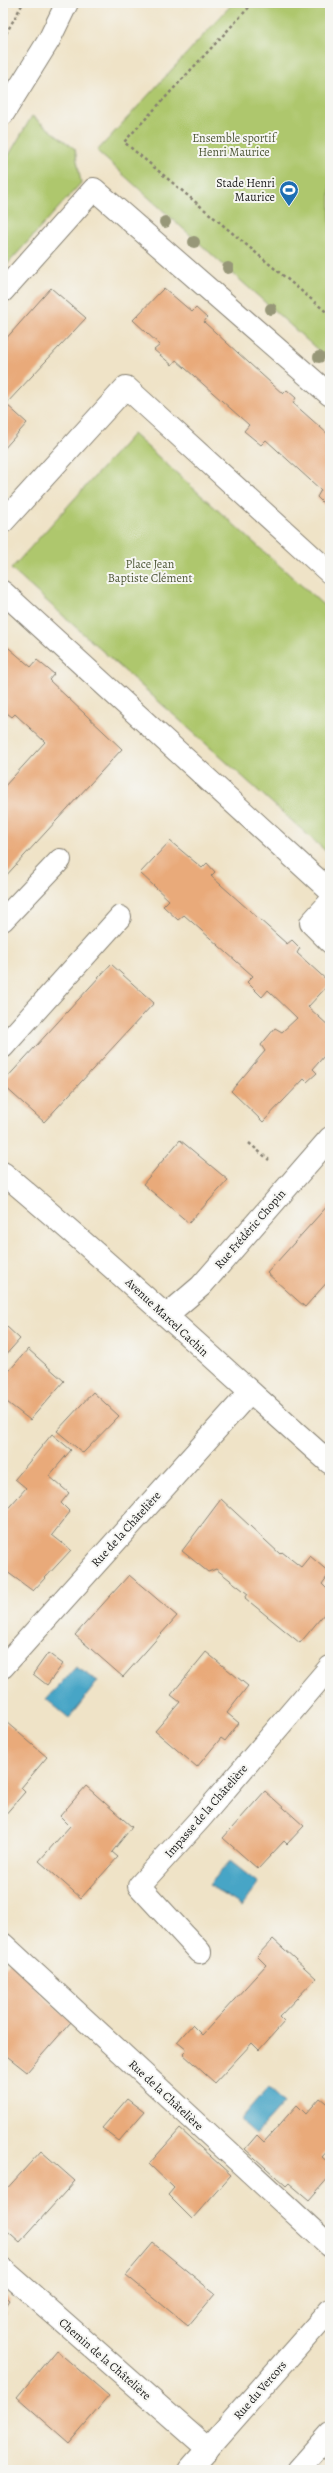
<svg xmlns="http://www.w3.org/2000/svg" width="333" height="2473" font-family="Alegreya,serif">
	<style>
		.green { fill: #aec76d; stroke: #657244 }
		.water { fill: #47a5c6; stroke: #326071 }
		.building { fill: #e9aa7a }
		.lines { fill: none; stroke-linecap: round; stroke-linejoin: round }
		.minor-casing { stroke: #868072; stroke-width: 24 }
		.path { stroke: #868072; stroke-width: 2.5; stroke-dasharray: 3 3; stroke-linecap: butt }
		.minor { stroke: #fff; stroke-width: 22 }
		.tree { fill: #979778 }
		.labels { text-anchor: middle; stroke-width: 4; stroke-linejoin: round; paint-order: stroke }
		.park-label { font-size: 12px; fill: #4f5838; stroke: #f6f6f2 }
		.poi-label { font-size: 12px; fill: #1c1c1c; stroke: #f6f6f2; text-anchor: end }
		.street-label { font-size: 12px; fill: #1c1c1c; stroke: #f6f6f2 }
	</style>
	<rect width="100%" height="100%" fill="#f6f6f2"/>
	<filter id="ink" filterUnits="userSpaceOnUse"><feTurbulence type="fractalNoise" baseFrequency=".025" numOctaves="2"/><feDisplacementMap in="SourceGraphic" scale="8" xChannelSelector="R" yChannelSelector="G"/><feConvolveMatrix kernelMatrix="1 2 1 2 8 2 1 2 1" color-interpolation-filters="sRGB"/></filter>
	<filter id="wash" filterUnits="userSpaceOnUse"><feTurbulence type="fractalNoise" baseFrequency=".012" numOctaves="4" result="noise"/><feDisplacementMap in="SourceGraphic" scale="16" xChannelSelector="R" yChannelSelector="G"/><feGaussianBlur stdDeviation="0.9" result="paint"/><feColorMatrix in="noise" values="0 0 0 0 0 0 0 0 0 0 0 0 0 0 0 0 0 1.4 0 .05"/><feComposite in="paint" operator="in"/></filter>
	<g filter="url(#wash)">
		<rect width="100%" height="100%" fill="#efe3c7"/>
		<!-- green -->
		<g class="green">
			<path d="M233 3H330V361L97 151Z"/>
			<path d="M32 116 75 149 81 183 3 269V165Z"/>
			<path d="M133 434 330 611V855L11 569Z"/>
		</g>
		<!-- water -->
		<g class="water">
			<path d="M76 1667 98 1681 69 1718 46 1699Z"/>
			<path d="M230 1861 258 1883 242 1906 209 1885Z"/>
			<path d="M268 2088 284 2103 256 2134 240 2120Z"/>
		</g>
		<g id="blocks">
			<!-- building -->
			<g class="building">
				<path d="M51 288 86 318 6 404 27 423 3 450V342Z"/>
				<path d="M164 288 192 312 196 308 207 318 204 322 283 394 287 390 296 398 293 403 330 436V510L317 497 321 490 266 440 261 445 244 431 249 425 176 360 172 365 154 350 160 345 133 320Z"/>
				<path d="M3 643 31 667 37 660 54 674 49 680 122 749 3 879V788L45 742 15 714 12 717 3 710 5 705 3 703Z"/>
				<path d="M170 841 202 868 207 863 215 872 211 876 287 944 292 940 300 948 297 953 330 983 308 1007 330 1027V1049L313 1069 317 1073 307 1082 304 1079 263 1122 231 1091 265 1051 261 1045 275 1028 282 1032 297 1018 268 990 262 997 247 982 253 976 184 915 178 920 163 906 169 900 140 873Z"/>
				<path d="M111 964 154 1003 44 1122 3 1085V1082Z"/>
				<path d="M180 1140 228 1180 189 1223 143 1184Z"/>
				<path d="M330 1203V1279L305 1307 267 1273Z"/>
				<path d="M6 1326 20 1339 3 1358V1329Z"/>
				<path d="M28 1349 64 1381 30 1420 3 1399V1378Z"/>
				<path d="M93 1392 119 1416 83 1453 57 1431Z"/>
				<path d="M52 1434 71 1450 49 1476 69 1493 61 1503 70 1512 52 1535 71 1550 33 1591 3 1569V1514L26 1488 15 1479Z"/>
				<path d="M221 1499 280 1554 282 1552 301 1567 310 1556 330 1573 322 1584 330 1592V1607L300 1643 245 1598 248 1594 216 1569 208 1572 182 1551Z"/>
				<path d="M129 1575 177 1616 123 1677 75 1635Z"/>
				<path d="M206 1652 248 1686 227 1713 239 1723 225 1741 221 1738 197 1767 155 1731 180 1702 171 1695Z"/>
				<path d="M48 1653 63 1664 47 1685 33 1674Z"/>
				<path d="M6 1722 47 1757 21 1788 25 1792 3 1817V1726Z"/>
				<path d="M86 1786 132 1827 112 1852 118 1857 81 1898 39 1861 70 1826 60 1816Z"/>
				<path d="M265 1791 304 1826 287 1844 284 1841 258 1869 223 1838Z"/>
				<path d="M273 1939 316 1978 279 2017 284 2022 259 2050 252 2043 215 2083 183 2054 187 2050 177 2042 192 2025 202 2035 266 1965 257 1956Z"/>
				<path d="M13 1959 38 1979 32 1986 71 2022 27 2072 3 2053V1969Z"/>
				<path d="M320 2098 330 2106V2148L322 2157 330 2164V2176L309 2200 289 2183 286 2186 245 2149 257 2135 264 2142 297 2105 306 2114Z"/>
				<path d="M127 2099 144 2112 119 2141 102 2128Z"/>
				<path d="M180 2129 231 2175 192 2219 168 2195 174 2188 149 2164Z"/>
				<path d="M41 2151 75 2181 20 2242 3 2227V2193Z"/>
				<path d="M153 2243 215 2294 188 2326 126 2275Z"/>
				<path d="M3 2295 9 2300 3 2309Z"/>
				<path d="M3 2310 7 2313 3 2318Z"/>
				<path d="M56 2350 109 2396 69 2443 17 2397Z"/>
			</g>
		</g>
	</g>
	<g filter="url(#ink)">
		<use href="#blocks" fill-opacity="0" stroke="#868072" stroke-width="1"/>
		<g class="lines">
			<defs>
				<g id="minor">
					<path d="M3 114 49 40 67 3"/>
					<path d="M3 291 94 189 330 395"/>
					<path d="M3 522 126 387 330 573"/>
					<path d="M3 592 330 891"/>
					<path d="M330 902 311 923 330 942"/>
					<path d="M3 920 60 860"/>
					<path d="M3 1047 120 917"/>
					<path d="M3 1173C115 1267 221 1366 330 1463"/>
					<path d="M167 1315 201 1286 330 1138"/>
					<path d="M3 1667 250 1392"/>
					<path d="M3 1944 330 2246"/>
					<path d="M200 1952 139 1886 200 1819 330 1667"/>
					<path d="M3 2269 208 2449"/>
					<path d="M189 2470 330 2310"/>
					<path d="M298 2470 330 2434"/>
				</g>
			</defs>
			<!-- minor casing -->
			<use href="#minor" class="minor-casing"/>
			<!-- path -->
			<g class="path">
				<path d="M253 3 124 142 330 315"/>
				<path d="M3 39 23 3"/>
				<path d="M249 1143 269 1160"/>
			</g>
			<!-- minor -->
			<use href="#minor" class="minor"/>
		</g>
		<!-- trees -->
		<g class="tree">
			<circle cx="165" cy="222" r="6"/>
			<circle cx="194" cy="242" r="6"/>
			<circle cx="228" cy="268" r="6"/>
			<circle cx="271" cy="309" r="6"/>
			<circle cx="319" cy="357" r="6"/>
		</g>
	</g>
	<!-- icons -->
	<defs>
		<symbol id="stadium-pin" viewBox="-11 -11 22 30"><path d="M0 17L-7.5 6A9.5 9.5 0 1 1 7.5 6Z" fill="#1f6fb2" stroke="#f6f6f2"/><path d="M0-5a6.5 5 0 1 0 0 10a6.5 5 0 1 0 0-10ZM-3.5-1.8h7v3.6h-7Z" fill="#fff"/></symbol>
	</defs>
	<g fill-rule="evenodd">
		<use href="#stadium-pin" x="278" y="179" width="22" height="30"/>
	</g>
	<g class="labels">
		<!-- park labels -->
		<g class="park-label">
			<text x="234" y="142">Ensemble sportif<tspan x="234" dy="14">Henri Maurice</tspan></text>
			<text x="150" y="568">Place Jean<tspan x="150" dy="14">Baptiste Clément</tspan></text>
		</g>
		<!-- poi labels -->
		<g class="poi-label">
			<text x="275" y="187">Stade Henri<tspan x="275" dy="14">Maurice</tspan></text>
		</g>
		<!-- street labels -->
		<g class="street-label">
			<text transform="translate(250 1229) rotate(-49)" y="4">Rue Frédéric Chopin</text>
			<text transform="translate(167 1317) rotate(43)" y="4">Avenue Marcel Cachin</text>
			<text transform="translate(126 1529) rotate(-48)" y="4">Rue de la Châtelière</text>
			<text transform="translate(206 1811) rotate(-49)" y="4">Impasse de la Châtelière</text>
			<text transform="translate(166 2095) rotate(43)" y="4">Rue de la Châtelière</text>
			<text transform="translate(105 2359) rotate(41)" y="4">Chemin de la Châtelière</text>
			<text transform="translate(260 2390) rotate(-49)" y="4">Rue du Vercors</text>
		</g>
	</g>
	<!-- margin -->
	<rect width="333" height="2473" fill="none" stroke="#f6f6f2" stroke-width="16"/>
</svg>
